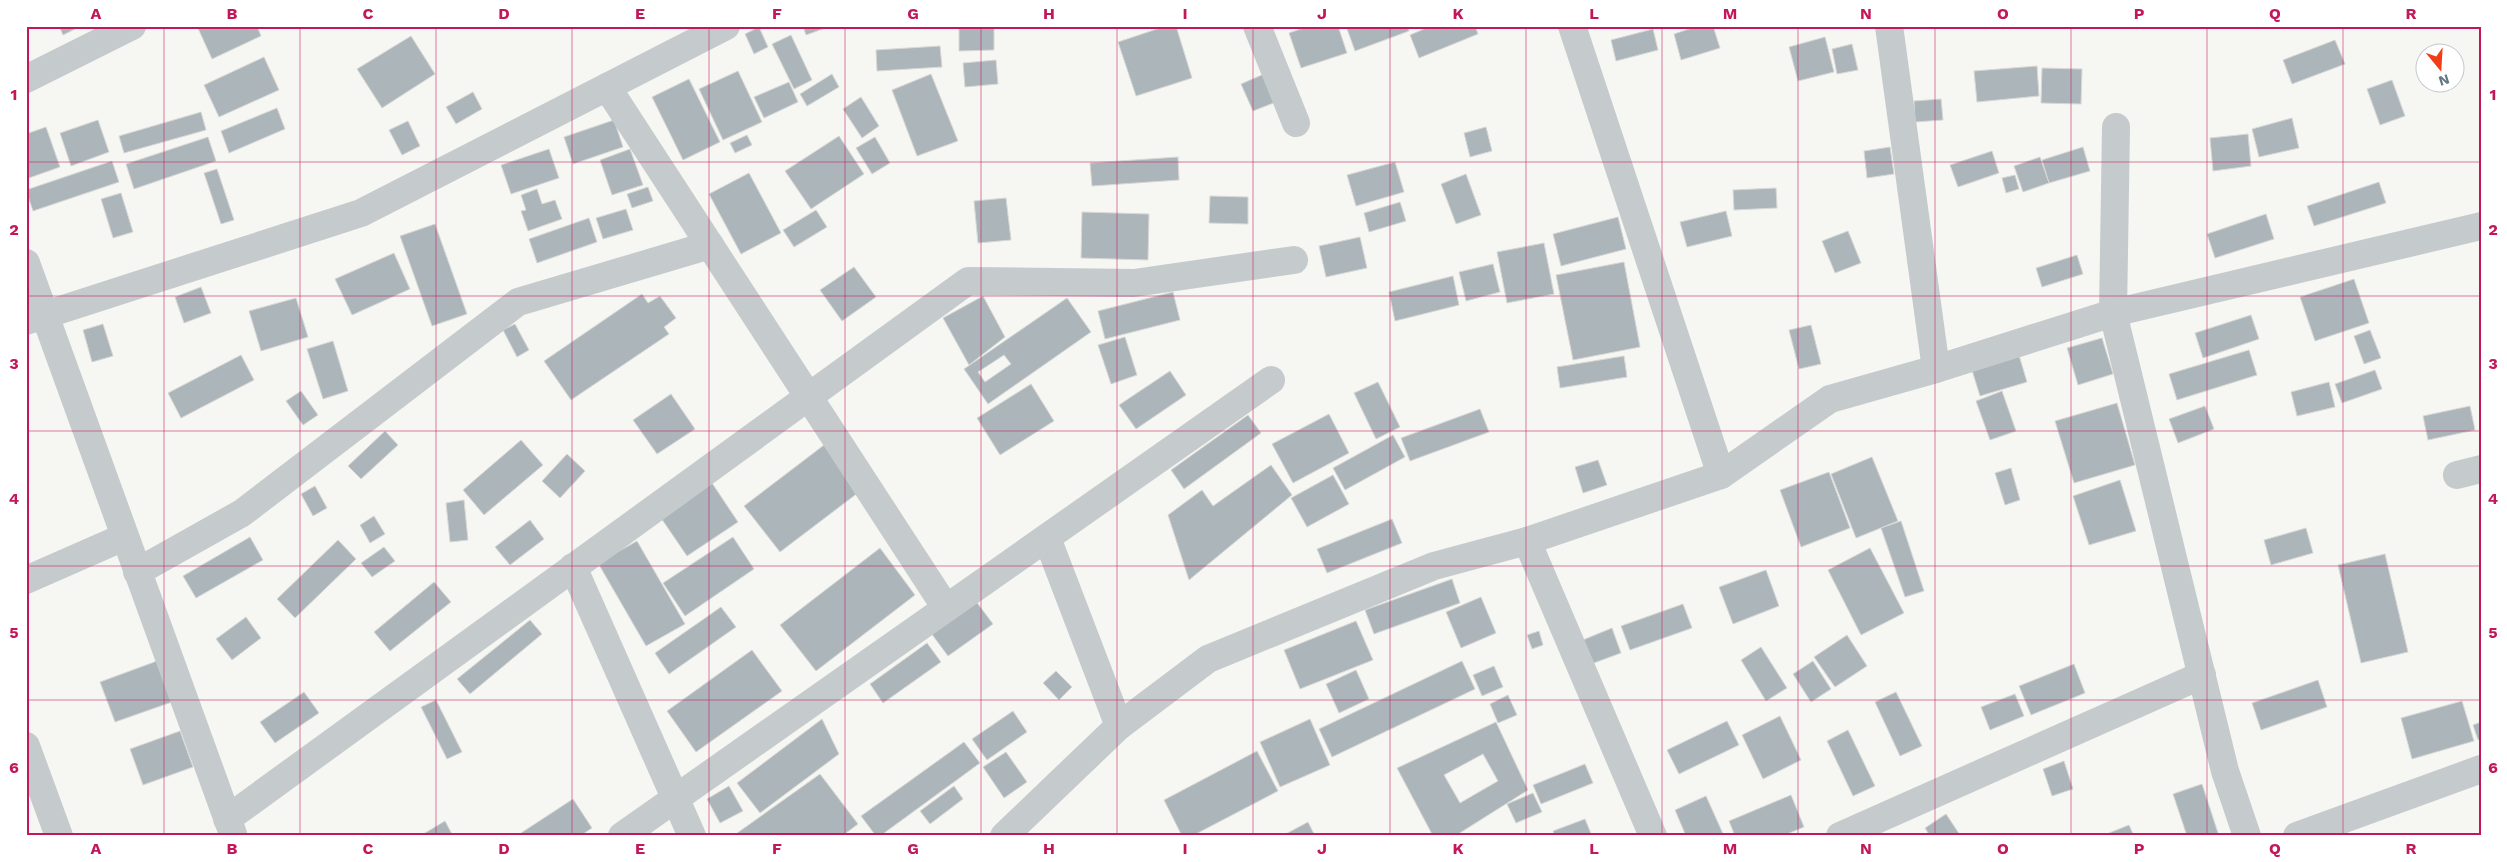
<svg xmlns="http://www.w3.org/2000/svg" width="2507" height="862" font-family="'Work Sans',sans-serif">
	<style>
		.building { fill: #acb5ba; stroke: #d8d8d5; fill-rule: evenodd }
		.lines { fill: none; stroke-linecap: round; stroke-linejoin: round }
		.minor { stroke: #c5cacc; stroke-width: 28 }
		.grid { fill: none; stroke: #c2185b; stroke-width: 1; stroke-opacity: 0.55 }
		.neatline { fill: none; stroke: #c2185b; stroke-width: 2 }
		.grid-label { font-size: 16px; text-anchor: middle; font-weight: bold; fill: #c2185b }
	</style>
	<rect width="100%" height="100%" fill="#f6f6f2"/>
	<!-- building -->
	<g class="building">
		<path d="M59 26H81L63 35Z"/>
		<path d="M197 26H257L261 36 212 59Z"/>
		<path d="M803 26H831L806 35Z"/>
		<path d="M959 26H994V50L959 51Z"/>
		<path d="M1166 26H1176L1192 78 1136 96 1118 42Z"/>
		<path d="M1309 26H1338L1347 53 1301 68 1289 33Z"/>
		<path d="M1346 26H1408L1409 31 1355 51Z"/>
		<path d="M1431 26H1475L1478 34 1419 58 1410 35Z"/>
		<path d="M1698 26H1713L1720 48 1681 60 1674 34Z"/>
		<path d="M759 27 768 47 754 54 745 34Z"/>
		<path d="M1653 29 1658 50 1616 61 1611 40Z"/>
		<path d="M791 35 812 80 794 89 772 44Z"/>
		<path d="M411 36 435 74 382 108 357 69Z"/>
		<path d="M1825 37 1834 72 1798 81 1789 47Z"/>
		<path d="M2335 40 2345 64 2292 84 2283 60Z"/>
		<path d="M1852 44 1858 70 1837 74 1832 49Z"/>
		<path d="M940 46 942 67 877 71 876 50Z"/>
		<path d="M264 57 279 90 219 117 204 85Z"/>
		<path d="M996 60 998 84 965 87 963 63Z"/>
		<path d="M2037 66 2039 96 1977 102 1974 71Z"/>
		<path d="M2042 68 2082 69 2081 104 2041 103Z"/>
		<path d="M738 71 762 122 723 140 699 89Z"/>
		<path d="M832 74 839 87 807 106 800 94Z"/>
		<path d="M931 74 958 141 917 156 892 90Z"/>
		<path d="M1264 74 1276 102 1253 111 1241 84Z"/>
		<path d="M689 79 720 142 683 160 652 97Z"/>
		<path d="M2392 80 2405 116 2380 125 2367 89Z"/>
		<path d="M789 82 798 102 764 118 754 97Z"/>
		<path d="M473 92 482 109 456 124 446 107Z"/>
		<path d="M861 97 879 126 862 138 843 109Z"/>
		<path d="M1941 99 1943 120 1915 122 1914 101Z"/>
		<path d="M277 108 285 129 229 153 221 131Z"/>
		<path d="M201 112 206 130 124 153 119 136Z"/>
		<path d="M2292 118 2299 148 2259 157 2252 129Z"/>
		<path d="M98 120 109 152 71 166 60 133Z"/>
		<path d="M614 120 623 147 573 164 564 137Z"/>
		<path d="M408 121 420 146 402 155 389 130Z"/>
		<path d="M46 127 60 167 26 179V134Z"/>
		<path d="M1486 127 1492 151 1470 157 1464 133Z"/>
		<path d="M2248 134 2251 166 2213 171 2210 138Z"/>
		<path d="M747 135 752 145 735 153 730 143Z"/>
		<path d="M839 136 864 174 811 209 785 171Z"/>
		<path d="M208 137 216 161 134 189 126 164Z"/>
		<path d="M875 137 890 163 872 174 856 148Z"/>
		<path d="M1890 147 1894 174 1867 178 1864 151Z"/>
		<path d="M2083 147 2090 171 2049 183 2042 160Z"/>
		<path d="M549 149 559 178 511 194 501 165Z"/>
		<path d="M630 149 643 185 612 195 600 160Z"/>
		<path d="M1992 151 1999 173 1958 187 1950 165Z"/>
		<path d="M1178 157 1179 180 1092 186 1090 163Z"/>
		<path d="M2040 157 2049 183 2023 192 2014 166Z"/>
		<path d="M112 161 119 182 33 211 26 190Z"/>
		<path d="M1395 162 1404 192 1356 206 1347 175Z"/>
		<path d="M217 169 234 220 221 224 204 173Z"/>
		<path d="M749 173 781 233 741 254 709 194Z"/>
		<path d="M1466 174 1481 215 1456 224 1441 184Z"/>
		<path d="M2015 175 2019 189 2006 193 2002 178Z"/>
		<path d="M2379 182 2386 203 2314 226 2307 206Z"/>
		<path d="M648 187 653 201 632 208 627 194Z"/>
		<path d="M1776 188 1777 208 1734 210 1733 190Z"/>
		<path d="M537 189 542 204 555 200 562 219 528 231 521 211 526 210 521 195Z"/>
		<path d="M121 193 133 232 113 238 101 199Z"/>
		<path d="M1210 196 1248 197V224L1209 223Z"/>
		<path d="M1006 198 1011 240 978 243 974 201Z"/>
		<path d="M1400 202 1406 221 1369 232 1364 213Z"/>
		<path d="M626 209 633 230 603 239 596 218Z"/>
		<path d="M816 210 827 227 794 247 783 230Z"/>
		<path d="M1726 211 1732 236 1687 247 1680 222Z"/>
		<path d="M1082 212 1149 214 1148 260 1081 258Z"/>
		<path d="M2266 214 2274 239 2215 258 2207 234Z"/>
		<path d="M1618 217 1626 249 1561 266 1553 234Z"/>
		<path d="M589 218 597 242 537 263 529 239Z"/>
		<path d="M435 224 467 314 432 326 400 236Z"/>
		<path d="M1848 231 1861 263 1835 273 1822 241Z"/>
		<path d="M1360 237 1367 268 1326 277 1319 246Z"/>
		<path d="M1544 243 1554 294 1507 303 1497 252Z"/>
		<path d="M394 253 410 289 352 315 335 279Z"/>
		<path d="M2077 255 2083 274 2042 287 2036 268Z"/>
		<path d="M1624 262 1640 347 1573 360 1556 275Z"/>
		<path d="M1493 264 1500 292 1466 301 1459 272Z"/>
		<path d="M854 267 876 297 842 321 820 290Z"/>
		<path d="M1453 276 1459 305 1395 321 1389 292Z"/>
		<path d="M2354 279 2369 323 2315 341 2300 297Z"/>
		<path d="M201 287 211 313 184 323 175 297Z"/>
		<path d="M1173 292 1180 320 1105 339 1098 311Z"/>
		<path d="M642 294 648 303 660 296 676 318 664 327 669 334 571 400 544 361Z"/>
		<path d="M983 296 1005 337 969 365 943 318Z"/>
		<path d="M296 298 308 337 261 351 249 311Z"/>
		<path d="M1067 298 1091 332 988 404 964 369ZM1004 355 1011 364 985 382 978 372Z"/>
		<path d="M2251 315 2259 339 2203 358 2195 333Z"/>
		<path d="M103 324 113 356 92 362 83 330Z"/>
		<path d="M515 324 529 350 517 357 503 330Z"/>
		<path d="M1811 325 1821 364 1799 369 1789 330Z"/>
		<path d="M2370 330 2381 358 2364 364 2354 336Z"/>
		<path d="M1125 337 1137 375 1111 384 1098 345Z"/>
		<path d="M2102 338 2113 374 2078 385 2067 348Z"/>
		<path d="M333 341 348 391 323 399 307 349Z"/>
		<path d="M2249 350 2257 375 2177 400 2169 374Z"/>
		<path d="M2018 352 2027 382 1980 396 1971 367Z"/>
		<path d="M241 355 254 380 181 418 168 393Z"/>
		<path d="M1624 356 1627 377 1560 388 1557 367Z"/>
		<path d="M2375 370 2382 389 2342 403 2335 384Z"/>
		<path d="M1170 371 1186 395 1136 429 1119 405Z"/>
		<path d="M1378 382 1400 427 1376 439 1354 393Z"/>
		<path d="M2329 382 2335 407 2297 416 2291 392Z"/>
		<path d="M1031 384 1054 421 1000 455 977 418Z"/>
		<path d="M301 391 318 415 303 425 286 401Z"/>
		<path d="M2002 391 2016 431 1990 440 1976 401Z"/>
		<path d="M671 394 695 429 657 454 633 420Z"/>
		<path d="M2117 403 2135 465 2074 483 2055 421Z"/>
		<path d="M2205 406 2214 429 2178 443 2169 419Z"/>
		<path d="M2470 406 2475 430 2428 440 2423 416Z"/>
		<path d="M1480 409 1489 432 1410 461 1401 438Z"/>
		<path d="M1329 414 1349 453 1293 483 1272 444Z"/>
		<path d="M1248 415 1261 433 1184 489 1171 470Z"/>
		<path d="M385 431 398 445 361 479 348 466Z"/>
		<path d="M1393 435 1405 457 1345 490 1333 468Z"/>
		<path d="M521 440 543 465 484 515 463 490Z"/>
		<path d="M828 442 863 489 780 552 744 506Z"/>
		<path d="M567 454 585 471 560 498 542 481Z"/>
		<path d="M1872 457 1898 521 1856 538 1831 474Z"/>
		<path d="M1598 460 1607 485 1583 493 1575 467Z"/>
		<path d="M1271 465 1292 495 1189 580 1168 515 1202 490 1213 506Z"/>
		<path d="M2011 468 2020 500 2005 505 1995 473Z"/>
		<path d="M1829 472 1850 528 1801 547 1780 490Z"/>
		<path d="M1333 475 1349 504 1307 527 1291 498Z"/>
		<path d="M2120 480 2136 531 2089 545 2073 496Z"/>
		<path d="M712 483 738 522 687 556 661 518Z"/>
		<path d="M315 486 327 508 313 516 301 494Z"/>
		<path d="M464 500 468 540 450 542 446 503Z"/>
		<path d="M374 516 385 534 370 543 360 525Z"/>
		<path d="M1392 519 1402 543 1327 573 1317 549Z"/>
		<path d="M530 520 544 539 510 565 495 547Z"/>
		<path d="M1901 521 1924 591 1905 597 1881 528Z"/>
		<path d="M2306 528 2313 553 2271 565 2264 540Z"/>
		<path d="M250 537 263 560 196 598 183 576Z"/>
		<path d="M733 537 754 569 685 616 663 583Z"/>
		<path d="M338 540 356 559 295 618 277 599Z"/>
		<path d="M637 541 685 624 646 646 598 563Z"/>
		<path d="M384 547 395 561 372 577 361 563Z"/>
		<path d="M880 548 915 595 816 671 780 625Z"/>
		<path d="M1870 548 1904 613 1861 635 1828 570Z"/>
		<path d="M2385 554 2408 652 2361 663 2338 565Z"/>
		<path d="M1766 570 1779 606 1733 624 1719 587Z"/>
		<path d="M1452 579 1460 603 1374 634 1365 610Z"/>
		<path d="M434 582 451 602 390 651 374 632Z"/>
		<path d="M1481 597 1496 633 1461 648 1446 612Z"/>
		<path d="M975 600 993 624 948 656 931 633Z"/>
		<path d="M1683 604 1692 628 1630 650 1621 626Z"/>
		<path d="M721 607 736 627 669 674 655 653Z"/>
		<path d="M246 617 261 638 232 660 216 639Z"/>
		<path d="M530 620 542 634 470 694 457 679Z"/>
		<path d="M1356 621 1373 660 1300 689 1284 650Z"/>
		<path d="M1612 628 1621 653 1583 667 1573 644Z"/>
		<path d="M1539 631 1543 645 1532 649 1527 635Z"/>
		<path d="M1847 635 1867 666 1835 687 1814 657Z"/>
		<path d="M927 643 941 662 883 703 870 684Z"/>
		<path d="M1761 647 1787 688 1766 701 1741 660Z"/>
		<path d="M752 650 782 691 696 752 667 711Z"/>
		<path d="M157 661 172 702 115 722 100 682Z"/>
		<path d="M1462 661 1475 689 1332 757 1319 729Z"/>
		<path d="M1813 661 1831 689 1811 702 1793 674Z"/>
		<path d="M2074 664 2085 693 2031 715 2019 686Z"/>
		<path d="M1494 666 1503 687 1482 696 1473 675Z"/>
		<path d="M1356 670 1369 699 1339 713 1326 684Z"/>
		<path d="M1056 671 1072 687 1059 700 1043 683Z"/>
		<path d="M2318 680 2327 707 2261 730 2252 703Z"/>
		<path d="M304 692 319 713 275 743 260 722Z"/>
		<path d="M1896 692 1922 746 1900 756 1875 702Z"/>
		<path d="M2015 694 2024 716 1990 730 1981 707Z"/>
		<path d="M1508 695 1517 715 1498 723 1490 704Z"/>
		<path d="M436 700 462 752 447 759 421 707Z"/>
		<path d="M2462 701 2474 741 2412 759 2401 718Z"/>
		<path d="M1013 711 1027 732 987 760 972 739Z"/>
		<path d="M1780 716 1801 760 1763 779 1742 735Z"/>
		<path d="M822 719 839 754 760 813 737 783Z"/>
		<path d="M1310 719 1330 765 1280 787 1260 742Z"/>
		<path d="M1727 721 1739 745 1679 774 1667 750Z"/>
		<path d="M1496 722 1528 790 1455 836H1433L1397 768ZM1483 754 1498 781 1460 803 1444 775Z"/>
		<path d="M2481 722V739L2478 740 2473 725Z"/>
		<path d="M1848 730 1875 786 1853 796 1827 741Z"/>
		<path d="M180 731 193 767 143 785 130 749Z"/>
		<path d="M964 742 980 763 880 836H876L861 816Z"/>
		<path d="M1257 751 1278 791 1192 836H1182L1164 800Z"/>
		<path d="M1006 752 1027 782 1004 798 983 767Z"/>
		<path d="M2064 761 2073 789 2052 796 2043 769Z"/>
		<path d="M1585 764 1593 783 1541 804 1533 785Z"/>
		<path d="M820 774 858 824 842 836H733Z"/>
		<path d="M2202 784 2219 836H2187L2173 794Z"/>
		<path d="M729 786 743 811 720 823 707 799Z"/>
		<path d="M954 786 963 799 930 824 920 811Z"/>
		<path d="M1533 793 1542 812 1516 823 1507 804Z"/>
		<path d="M1791 795 1804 827 1782 836H1735L1729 821Z"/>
		<path d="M1706 796 1724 836H1686L1675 810Z"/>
		<path d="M573 799 592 828 580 836H523L521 833Z"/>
		<path d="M1946 814 1960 835 1930 836 1925 828Z"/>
		<path d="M1585 819 1592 836H1555L1553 831Z"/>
		<path d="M445 821 453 836H420Z"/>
		<path d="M1308 822 1315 836H1282Z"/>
		<path d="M2129 825 2134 836H2110L2109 833Z"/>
	</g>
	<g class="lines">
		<!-- minor -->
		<g class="minor">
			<path d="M1257 26 1296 123"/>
			<path d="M1572 26 1721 475"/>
			<path d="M1889 26 1936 369"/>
			<path d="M26 79 132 26"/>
			<path d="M607 87 946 608"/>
			<path d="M2116 127 2113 313 2225 771 2247 836"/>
			<path d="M26 263 233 834"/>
			<path d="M26 321 361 213 726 26"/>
			<path d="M2457 475 2481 469"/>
			<path d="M1047 538 1119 726"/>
			<path d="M1527 541 1653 836"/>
			<path d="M573 567 692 836"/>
			<path d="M137 572 242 513 518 302 710 245"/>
			<path d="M26 580 124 537"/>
			<path d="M26 746 59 836"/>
			<path d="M227 819 968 281 1134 283 1294 260"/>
			<path d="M622 836 1271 380"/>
			<path d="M1004 836 1119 726 1208 659 1434 566 1527 541 1721 475 1830 399 1936 369 2113 313 2481 226"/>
			<path d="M1840 836 2202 675"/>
			<path d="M2297 836 2481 769"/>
		</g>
	</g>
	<!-- grid -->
	<path class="grid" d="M164 26V836M300 26V836M436 26V836M572 26V836M709 26V836M845 26V836M981 26V836M1117 26V836M1253 26V836M1390 26V836M1526 26V836M1662 26V836M1798 26V836M1935 26V836M2071 26V836M2207 26V836M2343 26V836M26 162H2481M26 296H2481M26 431H2481M26 566H2481M26 700H2481"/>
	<!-- border -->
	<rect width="2507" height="862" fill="none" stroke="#ffffff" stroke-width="55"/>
	<!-- north arrow -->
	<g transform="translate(2440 68) rotate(162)"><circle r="24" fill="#ffffff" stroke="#c1c9cf"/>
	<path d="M0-4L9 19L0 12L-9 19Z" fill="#f23d17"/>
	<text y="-8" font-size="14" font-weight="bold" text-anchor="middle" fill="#637886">N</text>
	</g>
	<rect x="28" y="28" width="2452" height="806" class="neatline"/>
	<g class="grid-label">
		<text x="96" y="19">A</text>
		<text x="232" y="19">B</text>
		<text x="368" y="19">C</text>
		<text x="504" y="19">D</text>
		<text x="640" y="19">E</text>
		<text x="777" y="19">F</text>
		<text x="913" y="19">G</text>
		<text x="1049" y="19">H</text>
		<text x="1185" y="19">I</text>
		<text x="1322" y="19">J</text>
		<text x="1458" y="19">K</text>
		<text x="1594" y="19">L</text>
		<text x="1730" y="19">M</text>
		<text x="1866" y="19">N</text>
		<text x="2003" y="19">O</text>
		<text x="2139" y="19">P</text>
		<text x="2275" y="19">Q</text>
		<text x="2411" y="19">R</text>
		<text x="14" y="100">1</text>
		<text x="2493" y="100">1</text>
		<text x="14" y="235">2</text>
		<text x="2493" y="235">2</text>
		<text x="14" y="369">3</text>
		<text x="2493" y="369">3</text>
		<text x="14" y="504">4</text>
		<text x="2493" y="504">4</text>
		<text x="14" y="638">5</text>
		<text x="2493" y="638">5</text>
		<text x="14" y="773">6</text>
		<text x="2493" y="773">6</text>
		<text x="96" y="854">A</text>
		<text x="232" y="854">B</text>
		<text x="368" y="854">C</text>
		<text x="504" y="854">D</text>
		<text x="640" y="854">E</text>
		<text x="777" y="854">F</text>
		<text x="913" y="854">G</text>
		<text x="1049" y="854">H</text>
		<text x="1185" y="854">I</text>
		<text x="1322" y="854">J</text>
		<text x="1458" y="854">K</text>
		<text x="1594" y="854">L</text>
		<text x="1730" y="854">M</text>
		<text x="1866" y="854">N</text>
		<text x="2003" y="854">O</text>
		<text x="2139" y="854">P</text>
		<text x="2275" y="854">Q</text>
		<text x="2411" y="854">R</text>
	</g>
</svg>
